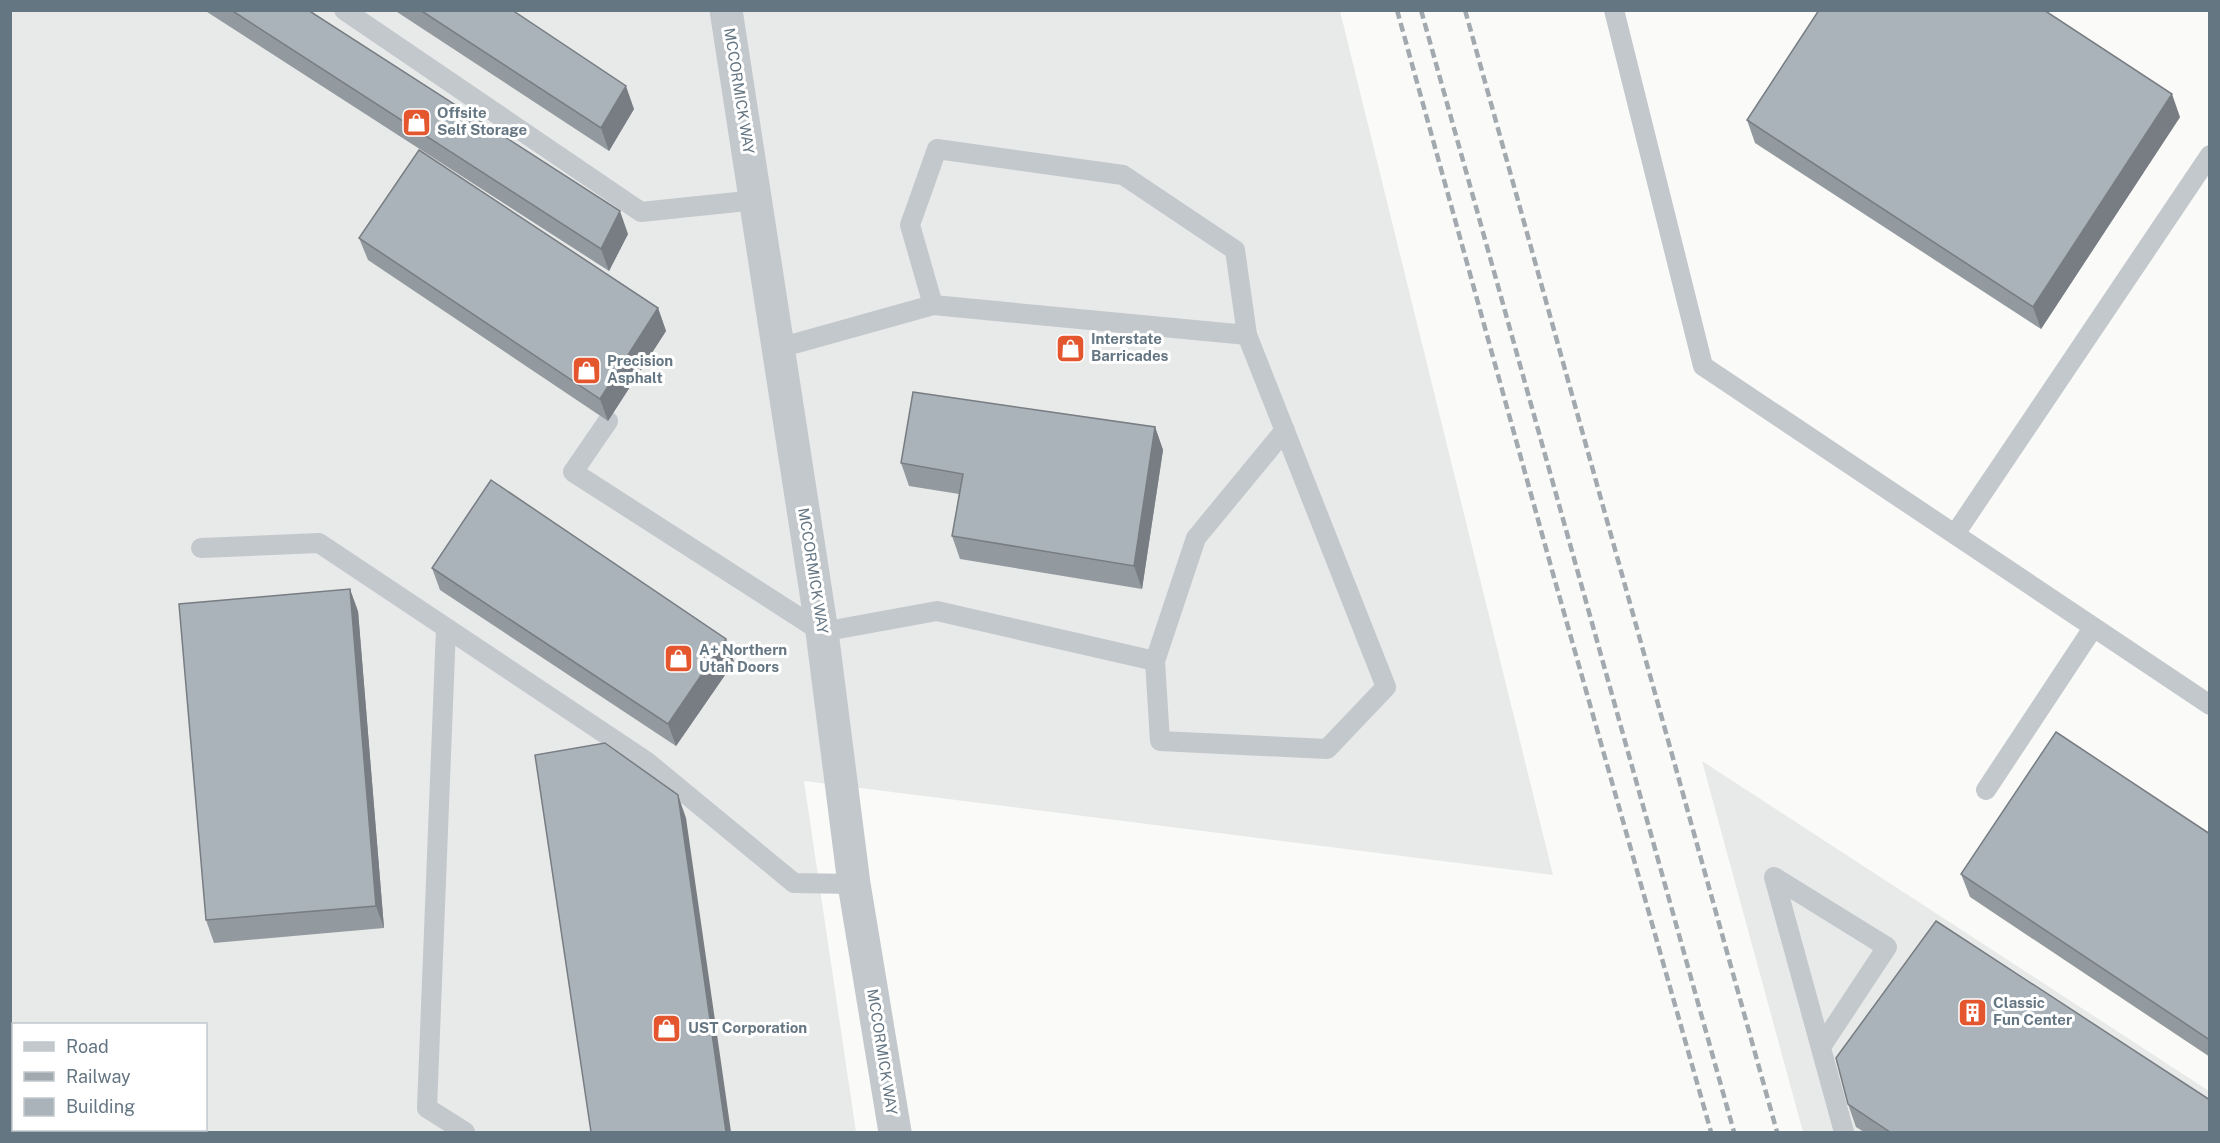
<svg xmlns="http://www.w3.org/2000/svg" width="2220" height="1143" font-family="'Public Sans',sans-serif">
	<style>
		.built { fill: #e8e9e9; fill-rule: evenodd }
		.lines { fill: none; stroke-linecap: round; stroke-linejoin: round }
		.lane { stroke: #c3c8cc; stroke-width: 20 }
		.street { stroke: #c3c8cc; stroke-width: 33 }
		.rail { stroke: #a2aab0; stroke-width: 4.5; stroke-dasharray: 9 4.5; stroke-linecap: butt }
		.wall { fill: #929a9f }
		.shaded-wall { fill: #777d82 }
		.building { fill: #aab3b9; stroke: #777d82; stroke-width: 1.5 }
		.labels { text-anchor: middle; stroke-width: 6; stroke-linejoin: round; paint-order: stroke }
		.street-label { font-size: 15px; fill: #657683; stroke: #fff }
		.poi-label { font-size: 15px; font-weight: bold; fill: #657683; stroke: #fff; text-anchor: start }
	</style>
	<rect width="100%" height="100%" fill="#fafaf8"/>
	<!-- built -->
	<g class="built">
		<path d="M10 11H1340L1553 875 804 781 856 1132H11ZM14 1024H206V1130H14Z"/>
		<path d="M1702 761 2209 1091V1132H1803Z"/>
	</g>
	<g class="lines">
		<!-- lane -->
		<g class="lane">
			<path d="M344 10 641 212 756 200"/>
			<path d="M1614 10 1703 366 2210 705"/>
			<path d="M933 305 910 225 937 149 1123 175 1235 250 1247 335 1386 687 1327 749 1160 741 1155 661 1196 538 1285 430"/>
			<path d="M779 348 933 305 1247 335"/>
			<path d="M608 421 573 472 822 632 937 611 1155 661"/>
			<path d="M1955 534 2210 155"/>
			<path d="M201 548 319 543 646 761 794 883 854 884"/>
			<path d="M446 628 427 1108 465 1132"/>
			<path d="M1986 790 2093 628"/>
			<path d="M1821 1047 1887 947 1774 877 1844 1132"/>
		</g>
		<!-- street -->
		<path class="street" d="M726 10 822 632 854 884 895 1132"/>
		<!-- rail -->
		<g class="rail">
			<path d="M1397 10 1555 581 1711 1132"/>
			<path d="M1421 10 1734 1132"/>
			<path d="M1465 10 1777 1132"/>
		</g>
	</g>
	<!-- wall -->
	<g class="wall">
		<path d="M204 10H308L628 234 609 271Z"/>
		<path d="M394 10H512L634 109 609 151Z"/>
		<path d="M2180 117 2041 329 1755 143 1747 120Z"/>
		<path d="M359 238 658 308 666 331 608 421 368 260Z"/>
		<path d="M1155 427 1163 450 1142 589 960 559 952 536 959 494 909 486 901 463Z"/>
		<path d="M432 568 726 639 734 662 676 746 440 590Z"/>
		<path d="M358 611 384 928 214 943 206 920Z"/>
		<path d="M2210 834V1057L1970 897 1961 874Z"/>
		<path d="M1848 1104 2210 1132H1864L1856 1127Z"/>
	</g>
	<!-- shaded-wall -->
	<g class="shaded-wall">
		<path d="M626 86 634 109 609 151 601 128Z"/>
		<path d="M2172 94 2180 117 2041 329 2033 307Z"/>
		<path d="M620 211 628 234 609 271 601 249Z"/>
		<path d="M658 308 666 331 608 421 600 399Z"/>
		<path d="M1155 427 1163 450 1142 589 1134 566Z"/>
		<path d="M350 589 358 611 384 928 376 906Z"/>
		<path d="M726 639 734 662 676 746 668 724Z"/>
		<path d="M678 795 686 818 731 1132H726Z"/>
	</g>
	<!-- building -->
	<g class="building">
		<path d="M231 10H308L620 211 601 249Z"/>
		<path d="M420 10H512L626 86 601 128Z"/>
		<path d="M1819 10H2044L2172 94 2033 307 1747 120Z"/>
		<path d="M419 150 658 308 600 399 359 238Z"/>
		<path d="M913 392 1155 427 1134 566 952 536 963 474 901 463Z"/>
		<path d="M491 480 726 639 668 724 432 568Z"/>
		<path d="M350 589 376 906 206 920 179 604Z"/>
		<path d="M2056 732 2210 834V1040L1961 874Z"/>
		<path d="M605 743 678 795 726 1132H591L535 755Z"/>
		<path d="M1936 921 2210 1100V1132H1890L1848 1104 1836 1058Z"/>
	</g>
	<!-- icons -->
	<defs>
		<symbol id="shop-square" viewBox="-11 -11 22 22"><rect x="-9" y="-9" width="18" height="18" rx="4" fill="#e4572e" stroke="#fff"/><path d="M-5-2.5h2.3a2.7 3.5 0 0 1 5.4 0H5L5.5 6h-11ZM-1.5-2.5h3a1.5 2.3 0 0 0-3 0Z" fill="#fff"/></symbol>
		<symbol id="building-square" viewBox="-11 -11 22 22"><rect x="-9" y="-9" width="18" height="18" rx="4" fill="#e4572e" stroke="#fff"/><path d="M-4-6H4V6H1V3H-1V6H-4ZM-2.5-4.3h1.7v1.8h-1.7ZM.8-4.3h1.7v1.8H.8ZM-2.5-1h1.7V.8h-1.7ZM.8-1h1.7V.8H.8Z" fill="#fff"/></symbol>
	</defs>
	<g fill-rule="evenodd">
		<use href="#shop-square" x="400" y="106" width="33" height="33"/>
		<use href="#shop-square" x="1054" y="332" width="33" height="33"/>
		<use href="#shop-square" x="570" y="354" width="33" height="33"/>
		<use href="#shop-square" x="662" y="642" width="33" height="33"/>
		<use href="#building-square" x="1956" y="996" width="33" height="33"/>
		<use href="#shop-square" x="650" y="1012" width="33" height="33"/>
	</g>
	<g class="labels">
		<!-- street labels -->
		<g class="street-label">
			<text transform="translate(739 91) rotate(81)" y="5">MCCORMICK WAY</text>
			<text transform="translate(813 571) rotate(81)" y="5">MCCORMICK WAY</text>
			<text transform="translate(882 1052) rotate(81)" y="5">MCCORMICK WAY</text>
		</g>
		<!-- poi labels -->
		<g class="poi-label">
			<text x="437" y="118">Offsite<tspan x="437" dy="17">Self Storage</tspan></text>
			<text x="1091" y="344">Interstate<tspan x="1091" dy="17">Barricades</tspan></text>
			<text x="607" y="366">Precision<tspan x="607" dy="17">Asphalt</tspan></text>
			<text x="699" y="655">A+ Northern<tspan x="699" dy="17">Utah Doors</tspan></text>
			<text x="1993" y="1008">Classic<tspan x="1993" dy="17">Fun Center</tspan></text>
			<text x="688" y="1033">UST Corporation</text>
		</g>
	</g>
	<!-- border -->
	<rect width="2220" height="1143" fill="none" stroke="#657683" stroke-width="24"/>
	<!-- legend -->
	<rect x="12" y="1023" width="195" height="108" fill="#ffffff" stroke="#c1c8cd" stroke-width="1.5"/>
	<rect x="24" y="1042" width="30" height="9" fill="#c3c8cc" stroke="#c1c8cd" stroke-width="1.5"/>
	<text x="66" y="1053" font-size="18" fill="#657683">Road</text>
	<rect x="24" y="1072" width="30" height="9" fill="#a2aab0" stroke="#c1c8cd" stroke-width="1.5"/>
	<text x="66" y="1083" font-size="18" fill="#657683">Railway</text>
	<rect x="24" y="1098" width="30" height="18" fill="#aab3b9" stroke="#c1c8cd" stroke-width="1.5"/>
	<text x="66" y="1113" font-size="18" fill="#657683">Building</text>
</svg>
